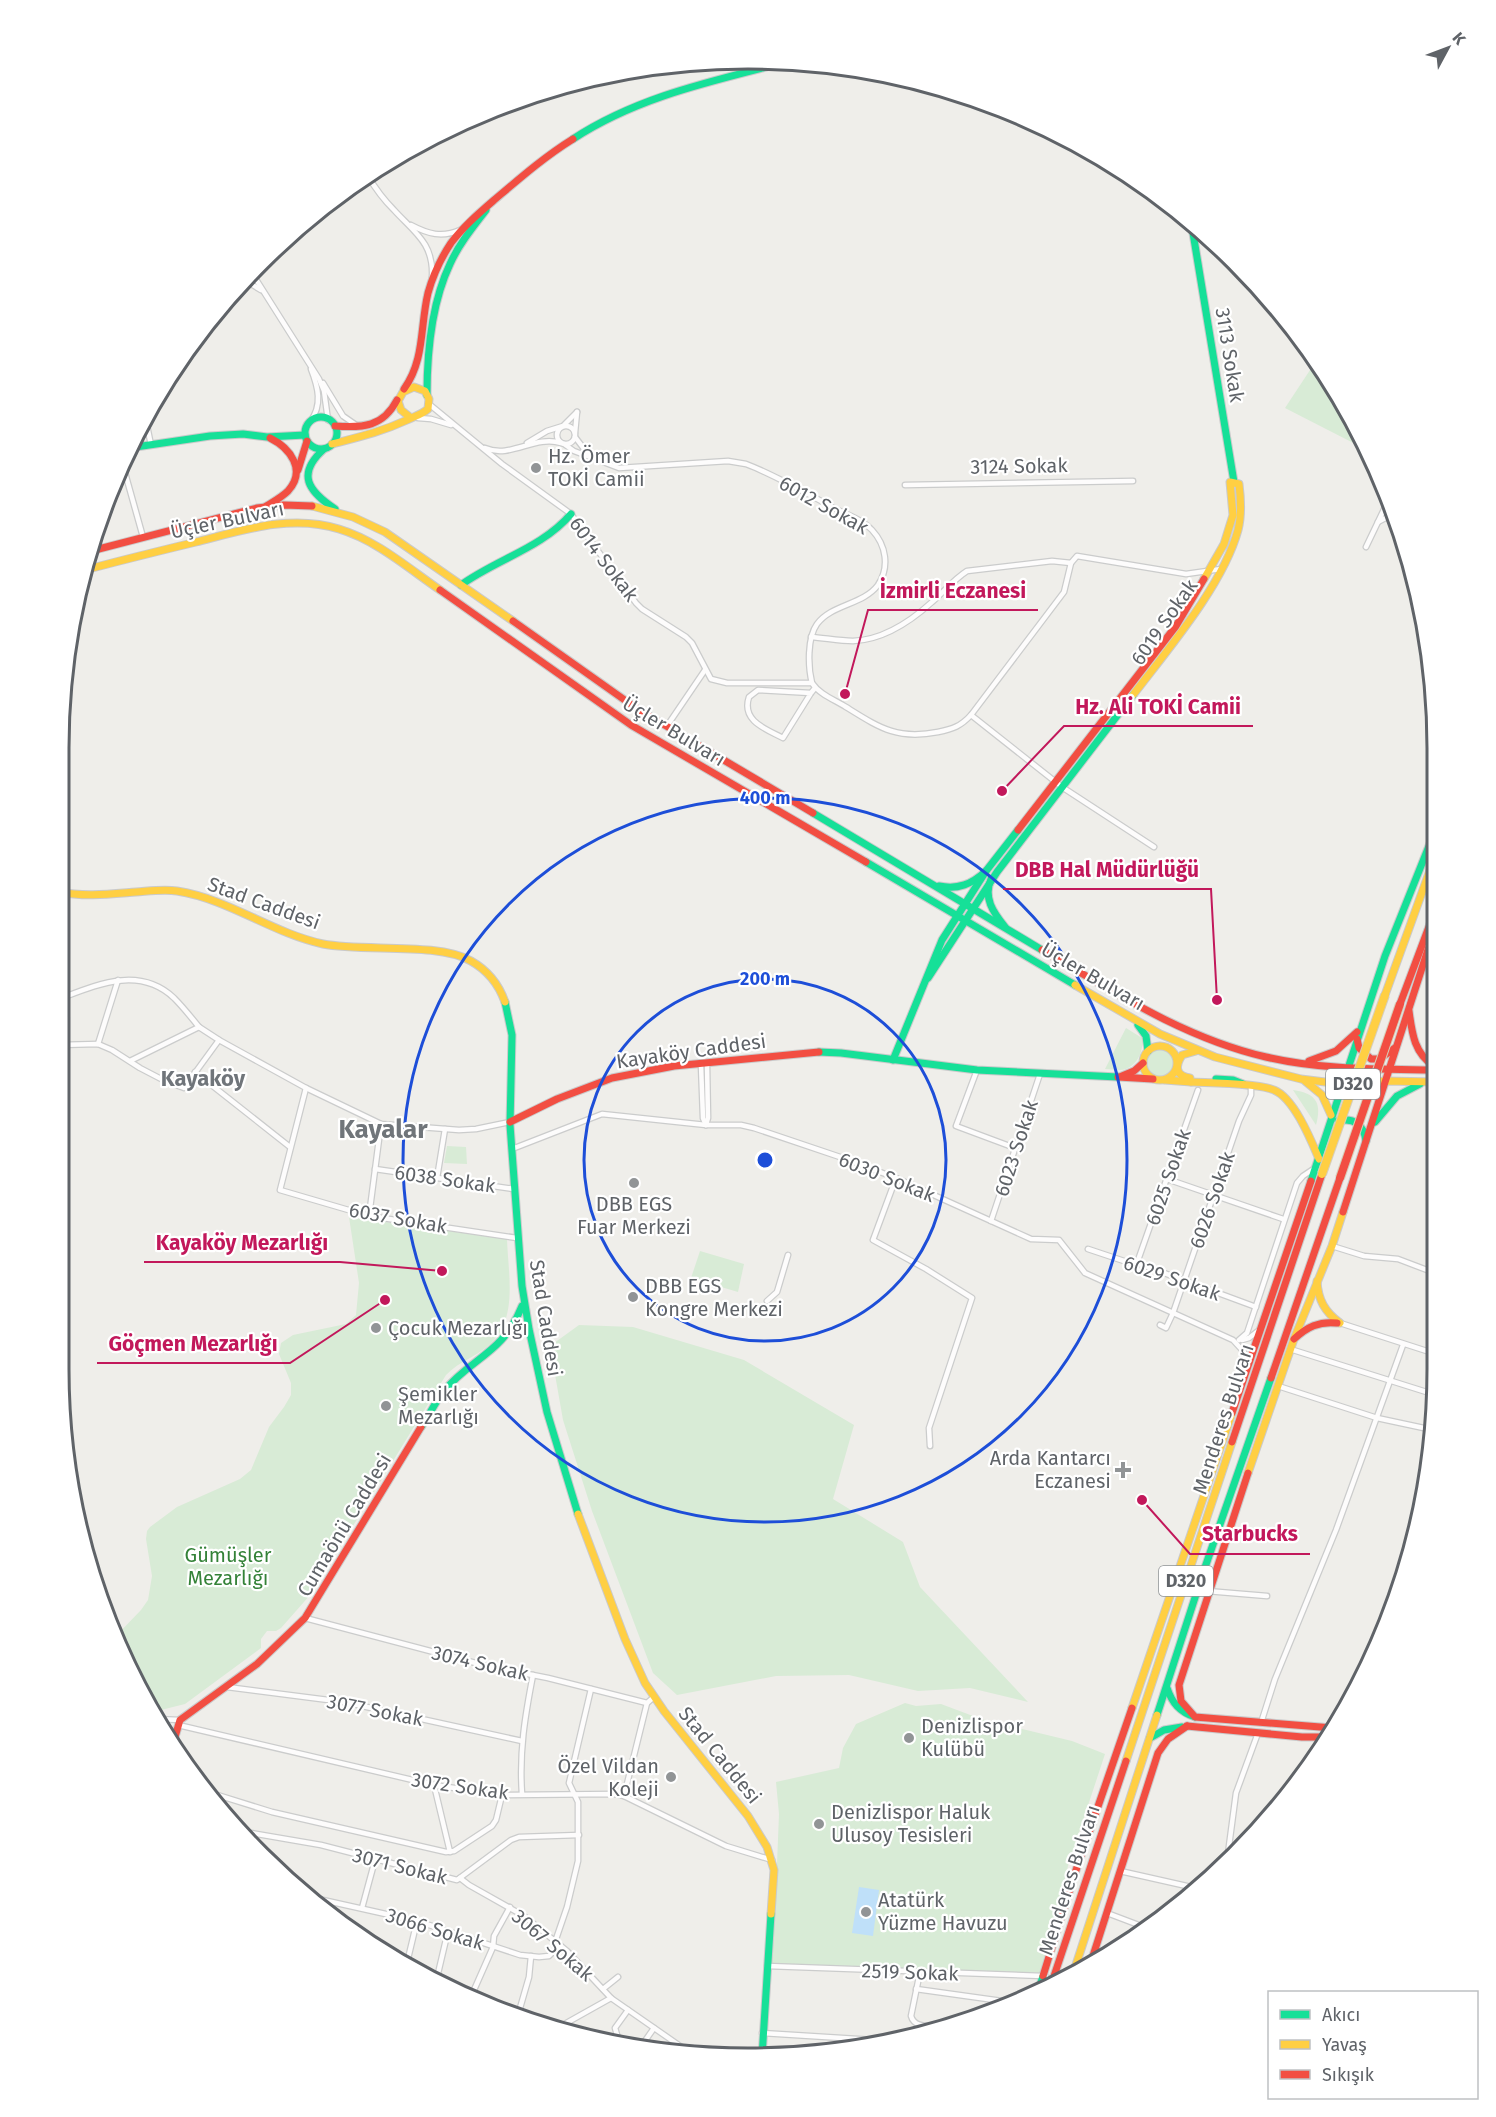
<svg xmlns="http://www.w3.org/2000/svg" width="1496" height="2117" font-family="'Fira Sans',sans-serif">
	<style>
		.green { fill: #d8ebd6 }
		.water { fill: #bfe0f9 }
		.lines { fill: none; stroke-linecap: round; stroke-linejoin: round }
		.street-casing { stroke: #cbcccc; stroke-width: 7 }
		.fast-casing { stroke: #cacacb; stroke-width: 9 }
		.slow-casing { stroke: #cacacb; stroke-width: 9 }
		.jam-casing { stroke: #cacacb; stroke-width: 9 }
		.street { stroke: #fdfcfc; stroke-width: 4.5 }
		.fast { stroke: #16e098; stroke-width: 7 }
		.slow { stroke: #ffcf43; stroke-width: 7 }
		.jam { stroke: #f24e42; stroke-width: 7 }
		.slow-bridge-casing { stroke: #d7ceb8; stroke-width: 10; stroke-linecap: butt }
		.jam-bridge-casing { stroke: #d7ceb8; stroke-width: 10; stroke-linecap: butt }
		.slow-bridge { stroke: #ffcf43; stroke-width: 8 }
		.jam-bridge { stroke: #f24e42; stroke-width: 8 }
		.ring { fill: none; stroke: #1d4ed8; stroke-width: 3 }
		.poi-dot { fill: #919496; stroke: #fff; stroke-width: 2 }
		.labels { text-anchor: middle; stroke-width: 4.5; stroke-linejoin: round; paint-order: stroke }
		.shield { fill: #fff; stroke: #8f9295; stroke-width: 1.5 }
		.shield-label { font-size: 18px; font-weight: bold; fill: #5f6368 }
		.street-label { font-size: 20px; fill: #5f6368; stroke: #fff }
		.poi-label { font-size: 20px; fill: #5f6368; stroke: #fff; text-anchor: start }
		.park-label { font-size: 20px; fill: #348238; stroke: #fff }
		.quarter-label { font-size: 22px; font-weight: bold; fill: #70757a; stroke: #fff }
		.district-label { font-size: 26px; font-weight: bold; fill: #70757a; stroke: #fff }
		.rim { fill: none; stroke: #5f6368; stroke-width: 3 }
		.centre { fill: #1d4ed8; stroke: #fff; stroke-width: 3 }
		.ring-label { font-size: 18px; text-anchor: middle; font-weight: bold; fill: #1d4ed8; stroke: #fff; stroke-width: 4.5; stroke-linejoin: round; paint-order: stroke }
		.leader { fill: none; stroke: #c2185b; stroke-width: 2 }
		.callout-dot { fill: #c2185b; stroke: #fff; stroke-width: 2 }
		.callout-label { font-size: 21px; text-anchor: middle; font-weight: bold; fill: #c2185b; stroke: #fff; stroke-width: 4.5; stroke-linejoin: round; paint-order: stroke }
	</style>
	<rect width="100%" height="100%" fill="#efeeea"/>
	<!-- green -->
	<g class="green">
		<path d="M1314 364 1367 443 1369 451 1285 408Z"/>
		<path d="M1126 1028 1142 1038C1144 1050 1138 1064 1126 1069 1120 1071 1112 1069 1105 1069Z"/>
		<circle cx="1160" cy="1063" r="13"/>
		<path d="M1293 1090C1316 1093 1322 1103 1316 1125Z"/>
		<path d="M447 1146 466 1147 467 1164 444 1163Z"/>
		<path d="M349 1217 507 1239C508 1274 519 1321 488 1346 474 1358 461 1360 446 1375L311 1594 281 1628 276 1631H267L261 1639V1648L185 1704 153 1712 114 1638 141 1610 148 1600 152 1576 146 1539 147 1531 150 1527 177 1507 240 1479 251 1470 269 1427 284 1407 291 1395V1383L279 1354 281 1343 293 1335 346 1324 356 1315 359 1283Z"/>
		<path d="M700 1251 744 1264 738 1292 691 1278Z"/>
		<path d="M579 1325 633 1327 744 1360 854 1425 833 1499 903 1542 920 1587 1028 1702 970 1688 918 1691 849 1675 776 1676 677 1695 653 1673 592 1511 563 1420 550 1346Z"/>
		<path d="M905 1703 916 1706 941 1704 981 1719 1072 1741 1105 1754 1068 1866 1043 1976 767 1966 777 1864 779 1814 776 1782 839 1768 843 1748 856 1724Z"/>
	</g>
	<!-- water -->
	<path class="water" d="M859 1887 879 1890 873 1936 852 1933Z"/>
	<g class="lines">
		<defs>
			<g id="street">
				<path d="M368 176C375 188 384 200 394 210 414 232 434 243 432 277"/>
				<path d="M411 225C428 234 442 238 460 230"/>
				<path d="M252 273 319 379 324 391 328 420"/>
				<path d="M246 281 261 290"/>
				<path d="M323 383 343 416 356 425"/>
				<path d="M429 404 502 464 571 514 636 603 642 609 686 637 692 643 711 679 727 683H812C819 694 835 700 846 707 880 728 897 740 938 732 953 729 961 726 971 715L1062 787 1154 847"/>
				<path d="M145 416 151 445"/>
				<path d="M418 418 431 419 451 425"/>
				<path d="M310 422C323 405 318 387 311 369"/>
				<circle cx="566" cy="435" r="9"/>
				<path d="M575 433 577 412"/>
				<path d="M575 437 588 454"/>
				<path d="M527 443 547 431 563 426 577 412"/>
				<path d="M564 444 574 451 619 468 728 461 746 464C775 475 804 492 832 507 845 514 862 519 872 530 886 545 890 567 878 585 863 605 832 604 817 624 807 638 808 667 812 683"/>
				<path d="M485 448C511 459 534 435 561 443"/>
				<path d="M122 462 143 537"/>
				<path d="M905 485 1133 481"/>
				<path d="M1378 522 1393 514"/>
				<path d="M1366 547 1388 501"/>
				<path d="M811 637C825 638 839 641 853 641 882 640 911 621 932 602 944 592 953 580 967 571L1052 561 1071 563"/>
				<path d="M811 693 758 690 749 697C741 721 766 729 783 738L811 693 815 688"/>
				<path d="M971 715 1064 592 1071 563 1077 556 1186 574 1221 569"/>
				<path d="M667 726 705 670"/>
				<path d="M59 999C96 985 139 965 174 998 183 1007 191 1017 199 1027"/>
				<path d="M59 1011 67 1044"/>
				<path d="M98 1044 118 980"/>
				<path d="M59 1045 98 1044 112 1050 140 1068 165 1081 184 1088 219 1040"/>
				<path d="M130 1061 199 1027 219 1040 306 1088 381 1124 459 1130 476 1129 510 1122"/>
				<path d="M701 1065 703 1118 706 1125"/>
				<path d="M977 1070 956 1126 1015 1148"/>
				<path d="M195 1072 290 1147"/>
				<path d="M306 1088 280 1190 369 1216 517 1238"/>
				<path d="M706 1125 708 1118 707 1064"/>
				<path d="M512 1149 602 1114 706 1125H741L754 1128 840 1157 896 1178 1031 1239 1059 1240 1085 1273 1233 1340 1244 1352 1247 1364"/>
				<path d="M375 1169 514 1189"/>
				<path d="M437 1178 445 1129"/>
				<path d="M896 1178 873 1240 926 1269 972 1298 929 1428 930 1446"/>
				<path d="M1167 1179 1283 1219"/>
				<path d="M369 1216 381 1124"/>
				<path d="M991 1221 1040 1074"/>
				<path d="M1332 1246 1364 1256 1398 1259 1435 1273"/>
				<path d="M1088 1249 1130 1263H1137L1256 1307"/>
				<path d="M1137 1263 1198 1090"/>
				<path d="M767 1301 777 1292 788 1255"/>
				<path d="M1340 1323 1436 1354"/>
				<path d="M1160 1325 1166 1328 1173 1313 1239 1121 1251 1095V1087"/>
				<path d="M1239 1340 1247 1333 1297 1183 1303 1176 1315 1168"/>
				<path d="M1242 1340 1249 1338 1258 1331"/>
				<path d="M1290 1349 1436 1395"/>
				<path d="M1278 1386 1377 1418 1433 1430"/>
				<path d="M1207 1591 1267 1596"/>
				<path d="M305 1618 487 1666 548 1678 647 1703 654 1697"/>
				<path d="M227 1687 344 1702 522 1741"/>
				<path d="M157 1719 180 1720"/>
				<path d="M1261 1723 1275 1679 1336 1530 1403 1345"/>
				<path d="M178 1725 434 1785 502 1795 615 1794 624 1796 726 1846 772 1860"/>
				<path d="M434 1785 450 1852"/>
				<path d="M211 1793 272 1812 446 1852 454 1851 492 1826 496 1820 502 1795"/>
				<path d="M522 1794C519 1752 525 1716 533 1675"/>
				<path d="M624 1796 647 1703"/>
				<path d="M245 1832 321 1845 457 1880 511 1840 519 1837 579 1835"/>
				<path d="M1227 1861 1236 1793 1258 1733"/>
				<path d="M1120 1871 1200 1889"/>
				<path d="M460 1878 469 1885 524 1916 567 1951 611 1998"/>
				<path d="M305 1896 417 1921 520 1955 539 1957 549 1956 560 1945"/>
				<path d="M362 1908 375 1860"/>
				<path d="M1107 1913 1144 1927"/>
				<path d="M555 1942 567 1907 578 1861V1802L569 1783 591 1689"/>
				<path d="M767 1966 1043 1976 1053 1980"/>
				<path d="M406 1967 417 1921"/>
				<path d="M920 1972 911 2016C914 2027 927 2026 936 2027"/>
				<path d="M436 1982 448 1931"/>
				<path d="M603 1989 618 1977"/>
				<path d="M916 1989 1009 2002"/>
				<path d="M470 1999 493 1947 494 1936 510 1907"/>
				<path d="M518 2015 529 1977 531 1956"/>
				<path d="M561 2026 611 1998 693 2055"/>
				<path d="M762 2033 874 2040"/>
				<path d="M624 2043 618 2038 615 2028 628 2010"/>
				<path d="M640 2048 654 2028"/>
			</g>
			<g id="fast">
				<path d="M573 139C640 95 718 80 794 60"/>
				<path d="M1193 233 1234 482"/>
				<path d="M427 395C427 352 431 304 450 264 459 244 473 227 486 210"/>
				<circle cx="321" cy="433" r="16"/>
				<path d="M129 448 210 436 243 434 267 437 305 435"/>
				<path d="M324 449C296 474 308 491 335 509"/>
				<path d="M461 585C497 559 542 548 571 514"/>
				<path d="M813 813 1042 950"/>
				<path d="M866 862 1075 985"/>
				<path d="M991 879C983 898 993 912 1005 927"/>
				<path d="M939 886C958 890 972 884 986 871"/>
				<path d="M928 978 997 872 1133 695"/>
				<path d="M505 1002 512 1035 510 1125 522 1286 529 1329 547 1412 578 1514"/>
				<path d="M1138 1025 1146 1036 1148 1051"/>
				<path d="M819 1052 841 1053 977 1070 1118 1077"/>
				<path d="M893 1060 942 940 986 871 1018 830"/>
				<path d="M1216 1079 1233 1080 1243 1084"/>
				<path d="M1338 1121C1354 1117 1364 1125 1366 1141"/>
				<path d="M1375 1122 1397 1096 1420 1084"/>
				<path d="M1311 1181 1385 956 1433 836"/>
				<path d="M421 1427C429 1416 435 1402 444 1391 472 1357 503 1354 522 1306"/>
				<path d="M1167 1688C1172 1703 1180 1712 1195 1717"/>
				<path d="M1157 1715 1202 1576 1271 1378"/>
				<path d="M1150 1738 1164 1730 1182 1727"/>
				<path d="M1038 1992 1043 1976"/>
				<path d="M762 2057 771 1914"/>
			</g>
			<g id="slow">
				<path d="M332 444C359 437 381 432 407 420 415 416 421 415 428 409L429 399 425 391 414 387 403 392 398 401 401 410 411 418"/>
				<path d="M312 506 353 517 385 532 513 621"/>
				<path d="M85 570C122 560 159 551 196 542 243 530 291 514 339 529 376 540 408 568 440 590"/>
				<path d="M1133 695C1168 649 1223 585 1238 530 1242 515 1241 500 1239 484L1230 482 1233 515 1224 544 1204 579"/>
				<path d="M59 892C85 897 110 894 136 892 150 891 164 889 177 891 229 899 272 933 323 944 364 952 438 942 471 961 487 970 499 985 505 1002"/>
				<path d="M1075 985 1160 1034 1215 1057 1301 1079 1341 1084 1386 1081 1434 1082"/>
				<path d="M1385 995 1433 862"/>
				<circle cx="1160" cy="1063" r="17"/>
				<path d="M1190 1078C1175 1076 1175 1066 1182 1055L1196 1051"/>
				<path d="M1165 1080 1191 1082"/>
				<path d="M1305 1081 1322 1095 1331 1115"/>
				<path d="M1191 1082C1211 1083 1258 1083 1274 1090 1294 1098 1311 1140 1319 1159"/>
				<path d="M1317 1281C1318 1300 1325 1312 1340 1323"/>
				<path d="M1248 1473 1294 1339 1332 1246 1343 1212"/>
				<path d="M578 1514 625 1639 645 1683 664 1711 748 1816 767 1847 774 1870 771 1914"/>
				<path d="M1132 1708 1232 1413"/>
				<path d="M1126 1761 1232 1442"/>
				<path d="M1073 1974 1157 1715"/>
			</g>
			<g id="jam">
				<path d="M404 389C425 360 420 326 428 293 433 275 441 258 451 243 463 227 478 214 493 201 519 179 544 157 573 139"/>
				<path d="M335 426C363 428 383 427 397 400"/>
				<path d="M298 470 307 441"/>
				<path d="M265 507C273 502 282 497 288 491 307 470 290 448 270 438"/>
				<path d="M91 551 257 508 284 505 312 506"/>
				<path d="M440 590 631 725 866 862"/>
				<path d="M513 621 636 708 813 813"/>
				<path d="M1018 830 1176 626 1204 579"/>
				<path d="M1042 950C1114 992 1184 1038 1266 1057 1321 1070 1378 1069 1434 1070"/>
				<path d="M1400 1004 1433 916"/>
				<path d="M1409 1011C1412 1033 1414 1053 1434 1066"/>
				<path d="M1357 1039 1359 1048 1371 1059H1379L1395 1048"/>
				<path d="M1309 1061 1336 1051 1357 1032"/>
				<path d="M1122 1076 1134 1071 1143 1063"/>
				<path d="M1118 1077 1153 1079"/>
				<path d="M510 1122 557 1099 612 1078 674 1066 819 1052"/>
				<path d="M1343 1212 1433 934"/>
				<path d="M1294 1339C1307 1327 1319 1321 1337 1323"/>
				<path d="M1271 1378 1340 1178"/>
				<path d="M1232 1413 1311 1181"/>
				<path d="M1232 1442 1322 1174"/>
				<path d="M1248 1473 1179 1685 1181 1701 1195 1717 1333 1728"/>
				<path d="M1187 1726 1302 1737H1327"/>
				<path d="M172 1747 180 1720 257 1664 305 1618 421 1427"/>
				<path d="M1091 1962 1158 1753 1168 1739 1187 1726"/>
				<path d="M1043 1976 1074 1876 1132 1708"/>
				<path d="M1050 1988 1126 1761"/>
			</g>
		</defs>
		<!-- street casing -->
		<use href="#street" class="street-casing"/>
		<!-- fast casing -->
		<use href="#fast" class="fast-casing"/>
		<!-- slow casing -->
		<use href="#slow" class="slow-casing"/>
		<!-- jam casing -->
		<use href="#jam" class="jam-casing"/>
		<!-- street -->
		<use href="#street" class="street"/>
		<!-- fast -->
		<use href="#fast" class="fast"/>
		<!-- slow -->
		<use href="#slow" class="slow"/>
		<!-- jam -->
		<use href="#jam" class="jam"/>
		<defs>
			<path id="slow-bridge" d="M1322 1174 1385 995"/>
			<path id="jam-bridge" d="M1340 1178 1400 1004"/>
		</defs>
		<!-- slow-bridge casing -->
		<use href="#slow-bridge" class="slow-bridge-casing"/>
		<!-- jam-bridge casing -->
		<use href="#jam-bridge" class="jam-bridge-casing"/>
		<!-- slow-bridge -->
		<use href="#slow-bridge" class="slow-bridge"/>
		<!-- jam-bridge -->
		<use href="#jam-bridge" class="jam-bridge"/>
	</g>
	<!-- distance rings -->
	<g class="ring">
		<circle cx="765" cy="1160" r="181"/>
		<circle cx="765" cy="1160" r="362"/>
	</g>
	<!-- markers -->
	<g class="poi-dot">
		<circle cx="536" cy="468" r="6"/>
		<circle cx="634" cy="1183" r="6"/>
		<circle cx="633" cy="1297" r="6"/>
		<circle cx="376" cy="1328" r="6"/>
		<circle cx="386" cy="1406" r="6"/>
		<path d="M1120 1461h6v6h6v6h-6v6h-6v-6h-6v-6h6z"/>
		<circle cx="909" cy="1738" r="6"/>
		<circle cx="671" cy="1777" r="6"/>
		<circle cx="819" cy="1824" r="6"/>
		<circle cx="866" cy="1912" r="6"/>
	</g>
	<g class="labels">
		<!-- shield labels -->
		<g class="shield">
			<rect x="1326" y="1069" width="54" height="30" rx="4.5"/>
			<rect x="1159" y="1566" width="54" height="30" rx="4.5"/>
		</g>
		<g class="shield-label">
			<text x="1353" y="1090">D320</text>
			<text x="1186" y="1587">D320</text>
		</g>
		<!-- street labels -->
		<g class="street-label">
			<text transform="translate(1230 355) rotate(81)" y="7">3113 Sokak</text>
			<text transform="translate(1019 466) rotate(-1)" y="7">3124 Sokak</text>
			<text transform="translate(824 505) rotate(29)" y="7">6012 Sokak</text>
			<text transform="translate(227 520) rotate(-12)" y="7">Üçler Bulvarı</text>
			<text transform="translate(604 559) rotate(53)" y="7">6014 Sokak</text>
			<text transform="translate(1164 622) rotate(-55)" y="7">6019 Sokak</text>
			<text transform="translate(674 731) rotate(31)" y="7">Üçler Bulvarı</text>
			<text transform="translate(264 903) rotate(20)" y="7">Stad Caddesi</text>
			<text transform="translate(1093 976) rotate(30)" y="7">Üçler Bulvarı</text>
			<text transform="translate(691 1051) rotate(-8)" y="7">Kayaköy Caddesi</text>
			<text transform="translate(1016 1148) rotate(-72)" y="7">6023 Sokak</text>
			<text transform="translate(887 1177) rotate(22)" y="7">6030 Sokak</text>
			<text transform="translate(1168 1177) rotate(-71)" y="7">6025 Sokak</text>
			<text transform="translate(445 1179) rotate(8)" y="7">6038 Sokak</text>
			<text transform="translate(1212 1200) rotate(-71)" y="7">6026 Sokak</text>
			<text transform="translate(398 1218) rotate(10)" y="7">6037 Sokak</text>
			<text transform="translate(1172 1278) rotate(19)" y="7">6029 Sokak</text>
			<text transform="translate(546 1318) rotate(81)" y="7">Stad Caddesi</text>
			<text transform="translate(1223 1419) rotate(-72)" y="7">Menderes Bulvarı</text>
			<text transform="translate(344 1525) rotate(-59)" y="7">Cumaönü Caddesi</text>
			<text transform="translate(480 1663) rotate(13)" y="7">3074 Sokak</text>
			<text transform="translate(375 1710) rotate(11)" y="7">3077 Sokak</text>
			<text transform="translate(720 1755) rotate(51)" y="7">Stad Caddesi</text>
			<text transform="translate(460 1786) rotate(8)" y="7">3072 Sokak</text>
			<text transform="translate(400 1866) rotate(14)" y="7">3071 Sokak</text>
			<text transform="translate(1069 1880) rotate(-72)" y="7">Menderes Bulvarı</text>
			<text transform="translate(435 1929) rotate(17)" y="7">3066 Sokak</text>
			<text transform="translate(553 1945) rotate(40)" y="7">3067 Sokak</text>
			<text transform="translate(910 1972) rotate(2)" y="7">2519 Sokak</text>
		</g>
		<!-- poi labels -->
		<g class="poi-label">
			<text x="548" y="463">Hz. Ömer<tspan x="548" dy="23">TOKİ Camii</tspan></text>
			<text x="634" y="1211" text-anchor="middle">DBB EGS<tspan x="634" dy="23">Fuar Merkezi</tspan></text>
			<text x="645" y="1293">DBB EGS<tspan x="645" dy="23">Kongre Merkezi</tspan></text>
			<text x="388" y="1335">Çocuk Mezarlığı</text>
			<text x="398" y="1401">Şemikler<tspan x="398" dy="23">Mezarlığı</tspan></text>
			<text x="1111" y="1465" text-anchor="end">Arda Kantarcı<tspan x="1111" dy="23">Eczanesi</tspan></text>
			<text x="921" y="1733">Denizlispor<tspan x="921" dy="23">Kulübü</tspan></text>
			<text x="659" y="1773" text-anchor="end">Özel Vildan<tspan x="659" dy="23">Koleji</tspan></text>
			<text x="831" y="1819">Denizlispor Haluk<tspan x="831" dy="23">Ulusoy Tesisleri</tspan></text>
			<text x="878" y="1907">Atatürk<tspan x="878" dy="23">Yüzme Havuzu</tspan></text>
		</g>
		<!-- park labels -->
		<g class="park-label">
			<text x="228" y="1562">Gümüşler<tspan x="228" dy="23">Mezarlığı</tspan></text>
		</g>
		<!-- quarter labels -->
		<g class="quarter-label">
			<text x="203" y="1086">Kayaköy</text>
		</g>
		<!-- district labels -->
		<g class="district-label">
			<text x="383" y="1138">Kayalar</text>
		</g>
	</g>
	<!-- crop -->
	<path d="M0 0H1496V2117H0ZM748 69H748A679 679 0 0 1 1427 748V1369A679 679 0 0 1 748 2048H748A679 679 0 0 1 69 1369V748A679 679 0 0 1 748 69Z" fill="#fff" fill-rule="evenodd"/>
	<path class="rim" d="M748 69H748A679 679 0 0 1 1427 748V1369A679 679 0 0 1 748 2048H748A679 679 0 0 1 69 1369V748A679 679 0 0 1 748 69Z"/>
	<circle cx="765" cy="1160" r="9" class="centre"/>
	<g class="ring-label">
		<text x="765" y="804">400 m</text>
		<text x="765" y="985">200 m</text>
	</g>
	<!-- callouts -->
	<path class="leader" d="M845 694L868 610H1038M1002 791L1064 726H1253M1217 1000L1211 889H1003M442 1271L340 1262H144M385 1300L290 1363H97M1142 1500L1190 1554H1310"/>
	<g class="callout-dot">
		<circle cx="845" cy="694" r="6"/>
		<circle cx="1002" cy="791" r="6"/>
		<circle cx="1217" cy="1000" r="6"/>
		<circle cx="442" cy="1271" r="6"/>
		<circle cx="385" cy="1300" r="6"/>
		<circle cx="1142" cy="1500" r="6"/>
	</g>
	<g class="callout-label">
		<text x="953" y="598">İzmirli Eczanesi</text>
		<text x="1158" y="714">Hz. Ali TOKİ Camii</text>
		<text x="1107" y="877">DBB Hal Müdürlüğü</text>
		<text x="242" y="1250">Kayaköy Mezarlığı</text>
		<text x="193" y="1351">Göçmen Mezarlığı</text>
		<text x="1250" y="1541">Starbucks</text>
	</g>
	<!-- legend -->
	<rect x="1268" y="1991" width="210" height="108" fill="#ffffff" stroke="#bfc1c3" stroke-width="1.5"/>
	<rect x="1280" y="2010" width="30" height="9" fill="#16e098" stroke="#bfc1c3" stroke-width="1.5"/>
	<text x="1322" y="2021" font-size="18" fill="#5f6368">Akıcı</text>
	<rect x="1280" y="2040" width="30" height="9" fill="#ffcf43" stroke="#bfc1c3" stroke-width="1.5"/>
	<text x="1322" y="2051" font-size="18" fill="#5f6368">Yavaş</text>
	<rect x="1280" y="2070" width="30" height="9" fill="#f24e42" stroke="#bfc1c3" stroke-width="1.5"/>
	<text x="1322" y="2081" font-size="18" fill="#5f6368">Sıkışık</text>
	<!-- north arrow -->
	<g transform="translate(1448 48) rotate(49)" stroke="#ffffff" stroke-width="4.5" paint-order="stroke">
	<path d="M0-4.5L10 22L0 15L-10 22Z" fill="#5f6368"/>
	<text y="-9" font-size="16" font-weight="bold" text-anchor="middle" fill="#5f6368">K</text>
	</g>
</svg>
